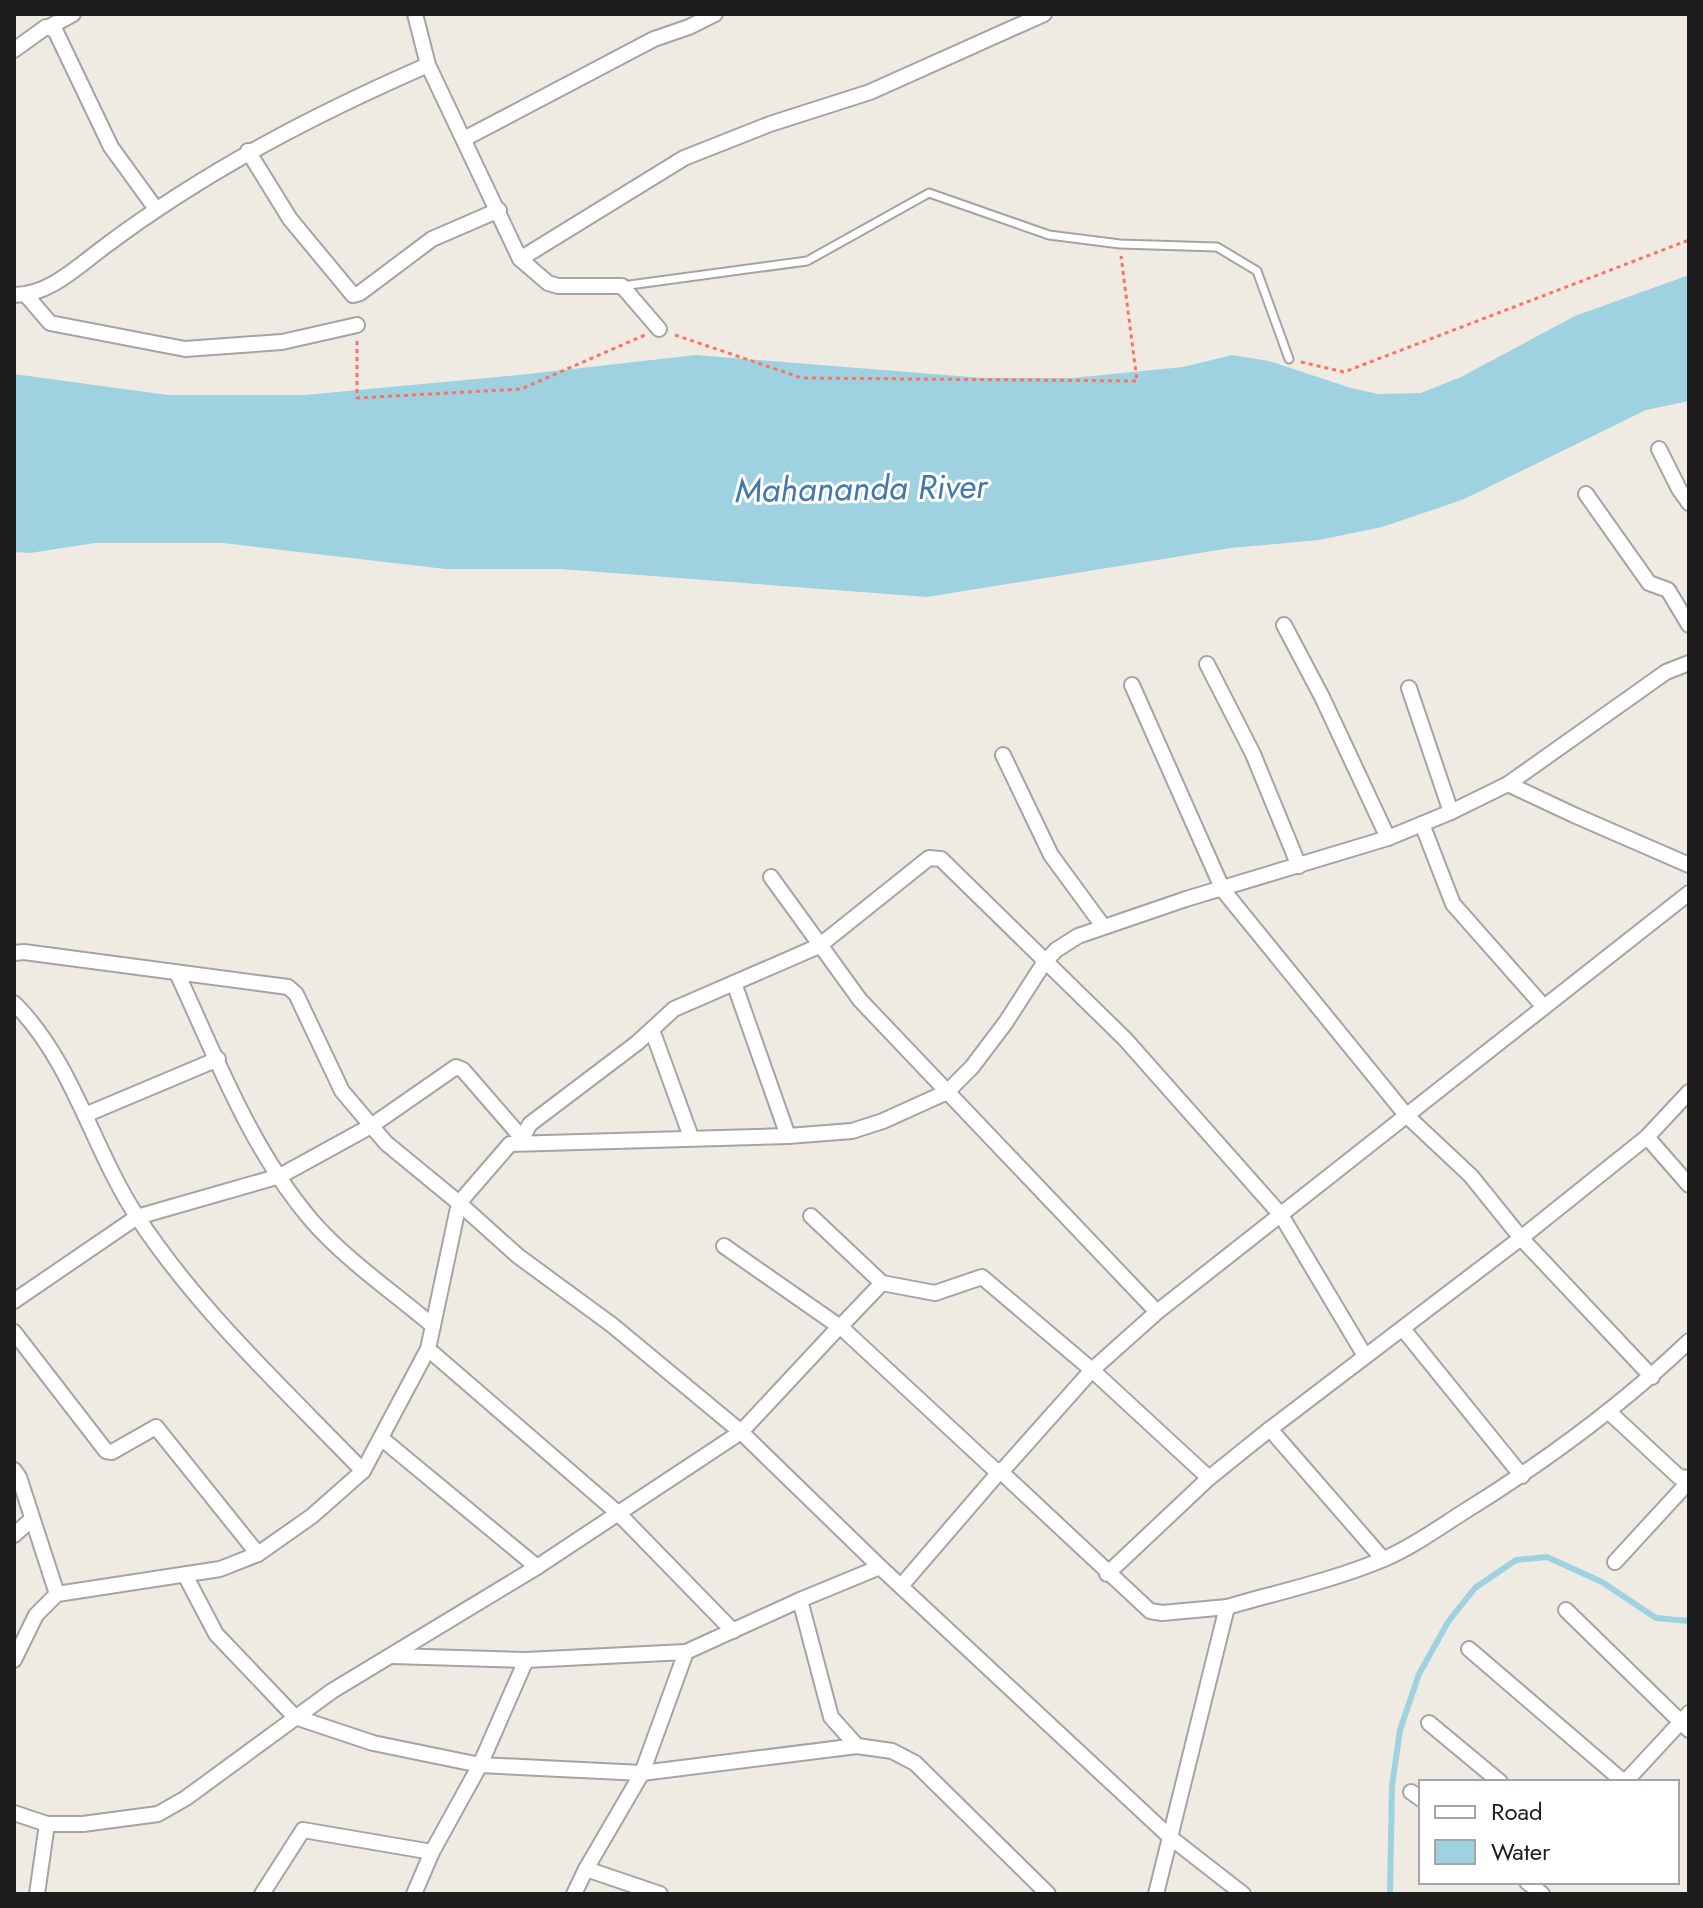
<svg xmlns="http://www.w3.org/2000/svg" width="1703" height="1908" font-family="Jost,sans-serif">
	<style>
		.water { fill: #9fd2e0 }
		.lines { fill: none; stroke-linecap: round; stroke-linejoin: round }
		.stream { stroke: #9fd2e0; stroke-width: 6 }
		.lane-casing { stroke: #a4a4a4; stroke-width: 11 }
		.street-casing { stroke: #a4a4a4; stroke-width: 18 }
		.path { stroke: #ff7263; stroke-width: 3; stroke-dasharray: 4 4; stroke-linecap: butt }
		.lane { stroke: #fff; stroke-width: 7 }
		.street { stroke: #fff; stroke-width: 14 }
		.labels { text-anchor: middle; stroke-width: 6; stroke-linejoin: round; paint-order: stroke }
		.water-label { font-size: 34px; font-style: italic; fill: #4177aa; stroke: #fff }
	</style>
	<rect width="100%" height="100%" fill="#efebe2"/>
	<!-- water -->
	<path class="water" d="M1689 275V401L1646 410 1462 500 1382 527 1319 540 1231 548 927 597 560 569H445L223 543H95L30 553 14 552V374L168 395H305L528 374 696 355 983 378H1072L1183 367 1232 355 1269 361 1351 388 1378 394 1421 393 1461 377 1575 316Z"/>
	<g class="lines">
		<!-- stream -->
		<path class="stream" d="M1390 1894 1392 1786 1400 1730 1419 1674 1448 1622 1475 1588 1516 1560 1547 1557 1602 1582 1656 1618 1689 1621"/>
		<defs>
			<path id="lane" d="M622 286 807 261 929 193 1049 235 1120 244 1217 247 1257 271 1289 359"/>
			<g id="street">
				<path d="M415 14 428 65 520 259 548 283 558 286H622L659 329"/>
				<path d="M51 26 73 14"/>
				<path d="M14 50 46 27 55 30 111 147 156 209"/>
				<path d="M464 139 654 39 689 27 715 14"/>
				<path d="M248 151 290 219 353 295 360 293 432 239 499 210"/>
				<path d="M520 259 684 158 770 124 870 92 1044 14"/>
				<path d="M14 295C49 295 77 267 104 247 204 172 313 115 428 65"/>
				<path d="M26 295 50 323 185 349 282 342 357 325"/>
				<path d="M1659 449 1679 489 1689 503"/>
				<path d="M1586 494 1649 583 1668 590 1689 625"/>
				<path d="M1284 625 1322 697 1388 838"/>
				<path d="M1207 664 1253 754 1299 866"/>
				<path d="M1132 685 1223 890 1406 1115 1471 1176 1521 1238 1652 1377"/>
				<path d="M1409 688 1451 812"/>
				<path d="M1003 755 1051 855 1103 926"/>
				<path d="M1508 784 1574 815 1689 865"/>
				<path d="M1422 824 1453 904 1544 1007"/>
				<path d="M771 877 860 1000 1157 1312"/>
				<path d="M14 953 24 952 288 987 296 994 342 1091 386 1143 459 1203 518 1256 612 1325 741 1432 880 1567 1171 1838 1243 1894"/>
				<path d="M177 973C216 1057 251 1150 312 1221 346 1260 393 1292 433 1326"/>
				<path d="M734 983 788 1136"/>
				<path d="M14 1003C74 1063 92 1149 138 1218 200 1312 285 1390 363 1471"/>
				<path d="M652 1030 691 1137"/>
				<path d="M85 1115 218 1059"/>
				<path d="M1647 1137 1689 1185"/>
				<path d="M520 1142 530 1124 637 1043 674 1009 819 946 929 858 941 859 1125 1039 1281 1215 1365 1356"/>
				<path d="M811 1216 882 1283"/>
				<path d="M724 1246 840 1327 882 1283 935 1293 982 1277 1092 1370 1209 1478"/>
				<path d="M14 1301 137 1217 280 1176 371 1126 456 1067 463 1070 522 1138"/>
				<path d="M1403 1329 1522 1476"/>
				<path d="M14 1332 106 1451 112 1452 156 1427 258 1554"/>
				<path d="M428 1349 619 1514 733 1631"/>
				<path d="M1608 1411 1679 1477 1689 1478"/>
				<path d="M1270 1429 1383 1559"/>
				<path d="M381 1438 537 1567"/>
				<path d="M14 1470 19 1477 57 1594"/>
				<path d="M14 1535 32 1519"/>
				<path d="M1615 1562 1683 1488 1687 1478"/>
				<path d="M1107 1574 1209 1478 1270 1429 1521 1238 1647 1137 1689 1092"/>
				<path d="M185 1575 216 1634 295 1717 373 1743 480 1765 642 1773 857 1746 892 1751 915 1763 1048 1894"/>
				<path d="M901 1586 1000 1471 1150 1611 1162 1613 1227 1607"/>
				<path d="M800 1600 831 1717 857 1746"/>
				<path d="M1566 1610 1689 1730"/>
				<path d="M1469 1649 1624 1782"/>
				<path d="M391 1656 526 1660 686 1652 800 1600 880 1567"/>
				<path d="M14 1660 36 1615 57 1594 220 1569 258 1554 312 1516 363 1471 428 1349 459 1203 510 1144 788 1136 852 1131 883 1121 947 1092 972 1067 1006 1022 1044 963 1056 950 1078 936 1186 899 1388 838 1451 812 1508 784 1666 672 1689 663"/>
				<path d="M1429 1723 1500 1782"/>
				<path d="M1625 1782 1689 1713"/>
				<path d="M1411 1792 1421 1799"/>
				<path d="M14 1813 47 1824H83L158 1814 186 1798 332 1691 537 1567 741 1432 838 1328 843 1329 995 1470H1003L1092 1370 1157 1312 1689 893"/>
				<path d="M586 1869 660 1894"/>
				<path d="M1527 1882 1542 1894"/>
				<path d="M37 1894 47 1824"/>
				<path d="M262 1894 303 1830 432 1852"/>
				<path d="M414 1894 432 1852 480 1765 526 1660"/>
				<path d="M574 1894 586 1869 642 1773 686 1652"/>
				<path d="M1156 1894 1227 1607C1279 1592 1334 1580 1384 1559 1412 1547 1437 1529 1462 1513 1543 1463 1620 1407 1689 1341"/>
			</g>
		</defs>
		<!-- lane casing -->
		<use href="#lane" class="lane-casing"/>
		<!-- street casing -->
		<use href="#street" class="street-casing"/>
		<!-- path -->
		<g class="path">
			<path d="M675 335 802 378 1137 381 1121 256"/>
			<path d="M357 341V398L521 389 645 335"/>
			<path d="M1301 362 1344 372 1689 240"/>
		</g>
		<!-- lane -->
		<use href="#lane" class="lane"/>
		<!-- street -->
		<use href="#street" class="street"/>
	</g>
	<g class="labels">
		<!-- water labels -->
		<g class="water-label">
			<text transform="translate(861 488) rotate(-1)" y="12">Mahananda River</text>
		</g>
	</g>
	<!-- border -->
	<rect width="1703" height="1908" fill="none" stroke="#1d1d1d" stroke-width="32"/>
	<!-- legend -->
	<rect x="1419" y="1780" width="260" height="104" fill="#ffffff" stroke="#a5a5a5" stroke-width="2"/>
	<rect x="1435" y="1806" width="40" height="12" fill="#ffffff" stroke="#a5a5a5" stroke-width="2"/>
	<text x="1491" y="1820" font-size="24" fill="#1d1d1d">Road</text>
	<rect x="1435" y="1840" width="40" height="24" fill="#9fd2e0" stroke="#a5a5a5" stroke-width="2"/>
	<text x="1491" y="1860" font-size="24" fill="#1d1d1d">Water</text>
</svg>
